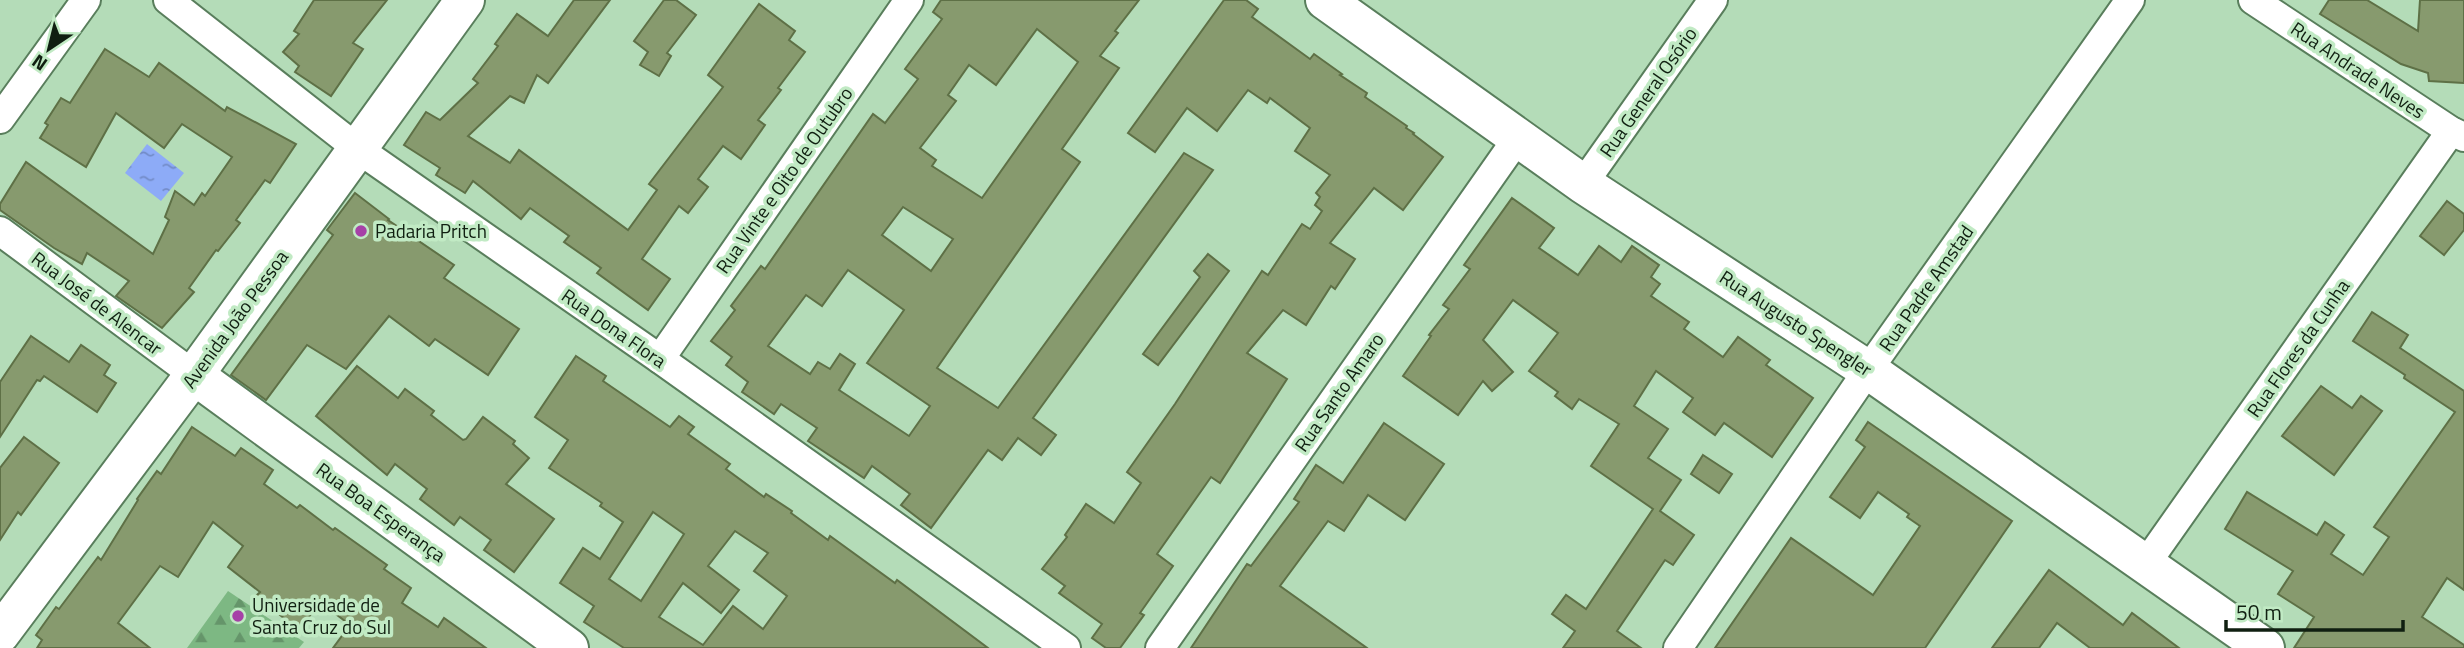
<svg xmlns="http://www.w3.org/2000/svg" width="2464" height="648" font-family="'Titillium Web',sans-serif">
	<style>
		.forest { fill: url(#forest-firs) }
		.water { fill: url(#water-ripples) }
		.building { fill: #879a6e; stroke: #5e7046; stroke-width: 2; fill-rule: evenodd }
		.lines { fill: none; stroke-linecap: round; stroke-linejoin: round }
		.street-casing { stroke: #597e5c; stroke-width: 32 }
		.secondary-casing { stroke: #597e5c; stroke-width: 42 }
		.street { stroke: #fff; stroke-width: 28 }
		.secondary { stroke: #fff; stroke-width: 38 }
		.poi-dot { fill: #a641a7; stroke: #c1eac4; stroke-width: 2.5 }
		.labels { text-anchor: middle; stroke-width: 7; stroke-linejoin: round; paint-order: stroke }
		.street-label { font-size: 19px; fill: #101f11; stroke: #c1eac4 }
		.poi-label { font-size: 19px; fill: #101f11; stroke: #c1eac4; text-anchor: start }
	</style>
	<defs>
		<pattern id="forest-firs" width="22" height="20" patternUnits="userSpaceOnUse" patternTransform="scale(1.75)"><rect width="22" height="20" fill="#7db883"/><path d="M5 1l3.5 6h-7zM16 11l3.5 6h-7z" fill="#65956a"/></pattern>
		<pattern id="water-ripples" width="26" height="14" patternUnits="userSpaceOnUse" patternTransform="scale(1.75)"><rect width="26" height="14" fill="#8dabf7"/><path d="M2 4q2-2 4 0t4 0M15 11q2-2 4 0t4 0" fill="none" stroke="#728bc7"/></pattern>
	</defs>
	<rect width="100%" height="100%" fill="#b4dcb8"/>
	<!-- forest -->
	<path class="forest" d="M228 591 304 642 299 648H187Z"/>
	<!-- water -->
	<path class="water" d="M147 144 184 173 161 201 125 173Z"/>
	<!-- building -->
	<g class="building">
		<path d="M314 0H387L353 43 363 49 331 96 295 72 299 66 283 52 299 34 294 31Z"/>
		<path d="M574 0H610L548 83 537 75 524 103 510 96 468 136 510 163 519 150 628 230 657 190 649 184 723 87 708 75 759 4 795 31 789 40 805 52 778 88 781 90 758 120 765 125 741 159 723 146 698 179 708 187 688 213 679 206 642 259 670 279 648 310 597 273 601 268 564 242 569 236 530 208 521 219 473 181 465 193 436 175 440 168 404 145 426 112 440 120 478 83 473 79 498 46 495 44 517 14 548 36Z"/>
		<path d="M664 0H676L696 15 667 53 671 56 659 76 640 65 648 52 634 41Z"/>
		<path d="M941 0H1139L1115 31 1118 33 1100 56 1119 68 1062 149 1080 162 937 368 998 408 1184 153 1213 170 1033 418 1056 435 1041 455 1018 438 1002 460 988 450 931 528 901 505 910 494 872 466 864 478 808 441 817 428 781 404 774 414 742 392 748 382 726 365 732 357 711 341 735 310 731 306 761 266 765 269 873 114 885 123 918 79 905 69 942 19 933 12ZM1037 29 1078 62 982 198 932 166 936 160 920 148 956 101 948 95 969 65 996 85ZM903 207 953 239 931 271 882 235ZM848 270 904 310 867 363 930 406 909 436 839 390 855 364 840 354 830 369 818 362 810 374 768 346 806 295 822 306Z"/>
		<path d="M1224 0H1246L1258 9 1252 17 1310 59 1314 54 1342 74 1340 75 1367 93 1365 97 1407 126 1406 128 1414 133 1413 134 1443 157 1403 210 1374 188 1330 243 1355 259 1335 289 1331 286 1306 325 1283 310 1247 353 1287 379 1220 483 1211 477 1157 554 1173 566 1140 613 1144 615 1120 648H1106L1092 638 1102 624 1059 593 1065 586 1042 569 1067 537 1065 535 1086 504 1114 523 1141 483 1127 472 1175 404 1262 271 1268 275 1302 224 1310 229 1322 211 1315 205 1320 197 1316 193 1330 175 1295 151 1310 128 1270 98 1267 103 1248 90 1217 131 1187 108 1155 152 1128 133Z"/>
		<path d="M2329 0H2367L2418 31 2420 0H2464V83L2429 81 2428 73 2401 64 2320 14Z"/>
		<path d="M105 49 149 77 159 63 225 111 227 107 296 144 270 183 265 180 236 220 240 223 218 251 216 250 189 288 194 292 162 328 116 296 129 281 87 253 82 264 54 248 0 210V204L26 162 153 254 169 220 165 217 175 191 194 205 202 193 205 196 232 157 182 124 164 148 116 113 86 167 40 138 48 125 45 123 61 98 70 103Z"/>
		<path d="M355 193 389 219 388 220 454 265 444 278 519 329 488 375 435 339 429 346 389 316 346 369 307 345 266 400 231 375 333 235 327 230Z"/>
		<path d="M1512 198 1554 228 1539 248 1578 275 1599 246 1621 262 1632 246 1659 265 1651 277 1660 284 1651 296 1689 322 1684 329 1723 357 1738 337 1770 360 1766 365 1813 398 1772 457 1724 423 1715 435 1683 412 1693 398 1656 371 1634 406 1668 429 1648 458 1681 480 1660 511 1694 535 1673 565 1665 560 1617 631 1641 648H1563L1575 631 1552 614 1566 595 1586 609 1653 509 1591 466 1619 424 1579 399 1572 409 1555 396 1558 392 1529 371 1558 333 1513 300 1483 340 1513 372 1492 391 1483 381 1458 415 1403 376 1431 336 1429 335 1449 309 1443 305 1470 269 1464 265Z"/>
		<path d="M2447 201 2464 214V230L2444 255 2420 236Z"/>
		<path d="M1208 254 1229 271 1158 365 1143 354 1200 277 1194 271Z"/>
		<path d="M2372 312 2408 335 2400 348 2464 391V590L2447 578 2422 617 2464 645V648H2294L2314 617 2278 594 2293 571 2225 529 2247 492 2317 535 2325 522 2344 535 2331 554 2363 575 2389 537 2374 527 2455 412 2404 378 2405 375 2353 341Z"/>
		<path d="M31 336 69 362 81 345 110 365 104 375 116 383 97 412 44 376 40 381 37 380 0 437V382Z"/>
		<path d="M576 356 606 376 603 381 670 427 679 416 694 427 688 434 730 464 726 469 764 497 766 494 792 511 791 513 828 540 830 536 895 583 897 580 988 648H624L584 622 594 606 560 583 583 548 600 559 623 522 600 506 602 503 549 468 568 440 535 417ZM653 512 684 534 641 601 609 579ZM735 531 768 553 754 571 787 596 763 629 733 606 703 645 659 617 683 583 721 613 739 590 708 566Z"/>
		<path d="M357 366 398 398 405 389 434 411 431 415 463 440 466 439 483 417 515 441 513 444 529 458 506 484 554 519 514 572 484 550 491 540 460 517 454 525 420 499 427 489 395 464 387 475 316 416Z"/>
		<path d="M2321 386 2352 408 2361 396 2382 411 2334 475 2282 436Z"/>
		<path d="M1868 422 2012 521 1925 648H1715L1791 538 1873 595 1920 526 1907 517 1909 514 1878 492 1860 518 1830 497 1865 447 1856 440Z"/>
		<path d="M1384 423 1444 464 1405 520 1368 495 1344 531 1328 521 1280 586 1367 648H1191L1247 564 1251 566 1299 502 1294 499 1316 465 1343 483Z"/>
		<path d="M192 427 235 456 241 448 273 470 264 484 297 508 300 505 333 530 335 528 387 565 384 569 411 588 402 603 438 627 444 618 486 648H333L350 625 320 602 299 630 256 596 260 592 228 567 243 546 213 522 178 577 160 566 118 623 150 648H37L42 640 36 635 56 607 59 609 98 557 101 560 138 500 137 499 157 471 161 474Z"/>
		<path d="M24 437 59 463 21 515 18 512 0 540V468Z"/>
		<path d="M1703 455 1732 474 1719 493 1691 474Z"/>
		<path d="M2049 570 2123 625 2132 613 2179 648H2090L2057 623 2039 648H1992Z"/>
	</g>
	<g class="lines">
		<defs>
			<g id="street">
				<path d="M168 0 358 149 660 359 1066 648"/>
				<path d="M2253 0 2451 131 2464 137"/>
				<path d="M0 119 86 0"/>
				<path d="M1583 184 1713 0"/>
				<path d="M0 231 194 375"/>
				<path d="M660 359 909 0"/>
				<path d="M2145 565 2451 131"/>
				<path d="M1160 648 1519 136"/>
				<path d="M1678 648 1868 370 2130 0"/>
			</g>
			<g id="secondary">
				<path d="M1325 0 1583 184 1868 370 2265 648"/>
				<path d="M194 375 569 648"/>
				<path d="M0 634 194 375 465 0"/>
			</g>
		</defs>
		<!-- street casing -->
		<use href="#street" class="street-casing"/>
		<!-- secondary casing -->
		<use href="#secondary" class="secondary-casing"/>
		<!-- street -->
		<use href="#street" class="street"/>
		<!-- secondary -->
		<use href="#secondary" class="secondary"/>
	</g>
	<!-- markers -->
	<g class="poi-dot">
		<circle cx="361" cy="231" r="7"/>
		<circle cx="238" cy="616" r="7"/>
	</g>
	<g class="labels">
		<!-- street labels -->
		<g class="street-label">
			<text transform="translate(2358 70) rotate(34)" y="7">Rua Andrade Neves</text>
			<text transform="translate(1648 92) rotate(-55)" y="7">Rua General Osório</text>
			<text transform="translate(784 180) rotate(-55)" y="7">Rua Vinte e Oito de Outubro</text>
			<text transform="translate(1926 288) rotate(-55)" y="7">Rua Padre Amstad</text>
			<text transform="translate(97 303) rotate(37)" y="7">Rua José de Alencar</text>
			<text transform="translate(235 319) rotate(-54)" y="7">Avenida João Pessoa</text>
			<text transform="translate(1796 323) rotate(33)" y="7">Rua Augusto Spengler</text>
			<text transform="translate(614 328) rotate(35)" y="7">Rua Dona Flora</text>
			<text transform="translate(2298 348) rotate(-55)" y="7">Rua Flores da Cunha</text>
			<text transform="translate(1339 392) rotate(-55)" y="7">Rua Santo Amaro</text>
			<text transform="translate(381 512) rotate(36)" y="7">Rua Boa Esperança</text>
		</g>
		<!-- poi labels -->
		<g class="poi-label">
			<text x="375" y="238">Padaria Pritch</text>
			<text x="252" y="612">Universidade de<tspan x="252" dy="22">Santa Cruz do Sul</tspan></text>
		</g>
	</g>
	<!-- north arrow -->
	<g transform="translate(49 49) rotate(215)" stroke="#c1eac4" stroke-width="5" paint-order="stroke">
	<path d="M0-5L12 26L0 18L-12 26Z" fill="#101f11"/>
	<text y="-10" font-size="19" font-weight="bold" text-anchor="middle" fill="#101f11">N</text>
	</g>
	<!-- scale -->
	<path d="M2226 620v10h177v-10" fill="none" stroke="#101f11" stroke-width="3.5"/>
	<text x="2236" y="620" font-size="21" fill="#101f11" stroke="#c1eac4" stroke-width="5" paint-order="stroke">50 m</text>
</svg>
